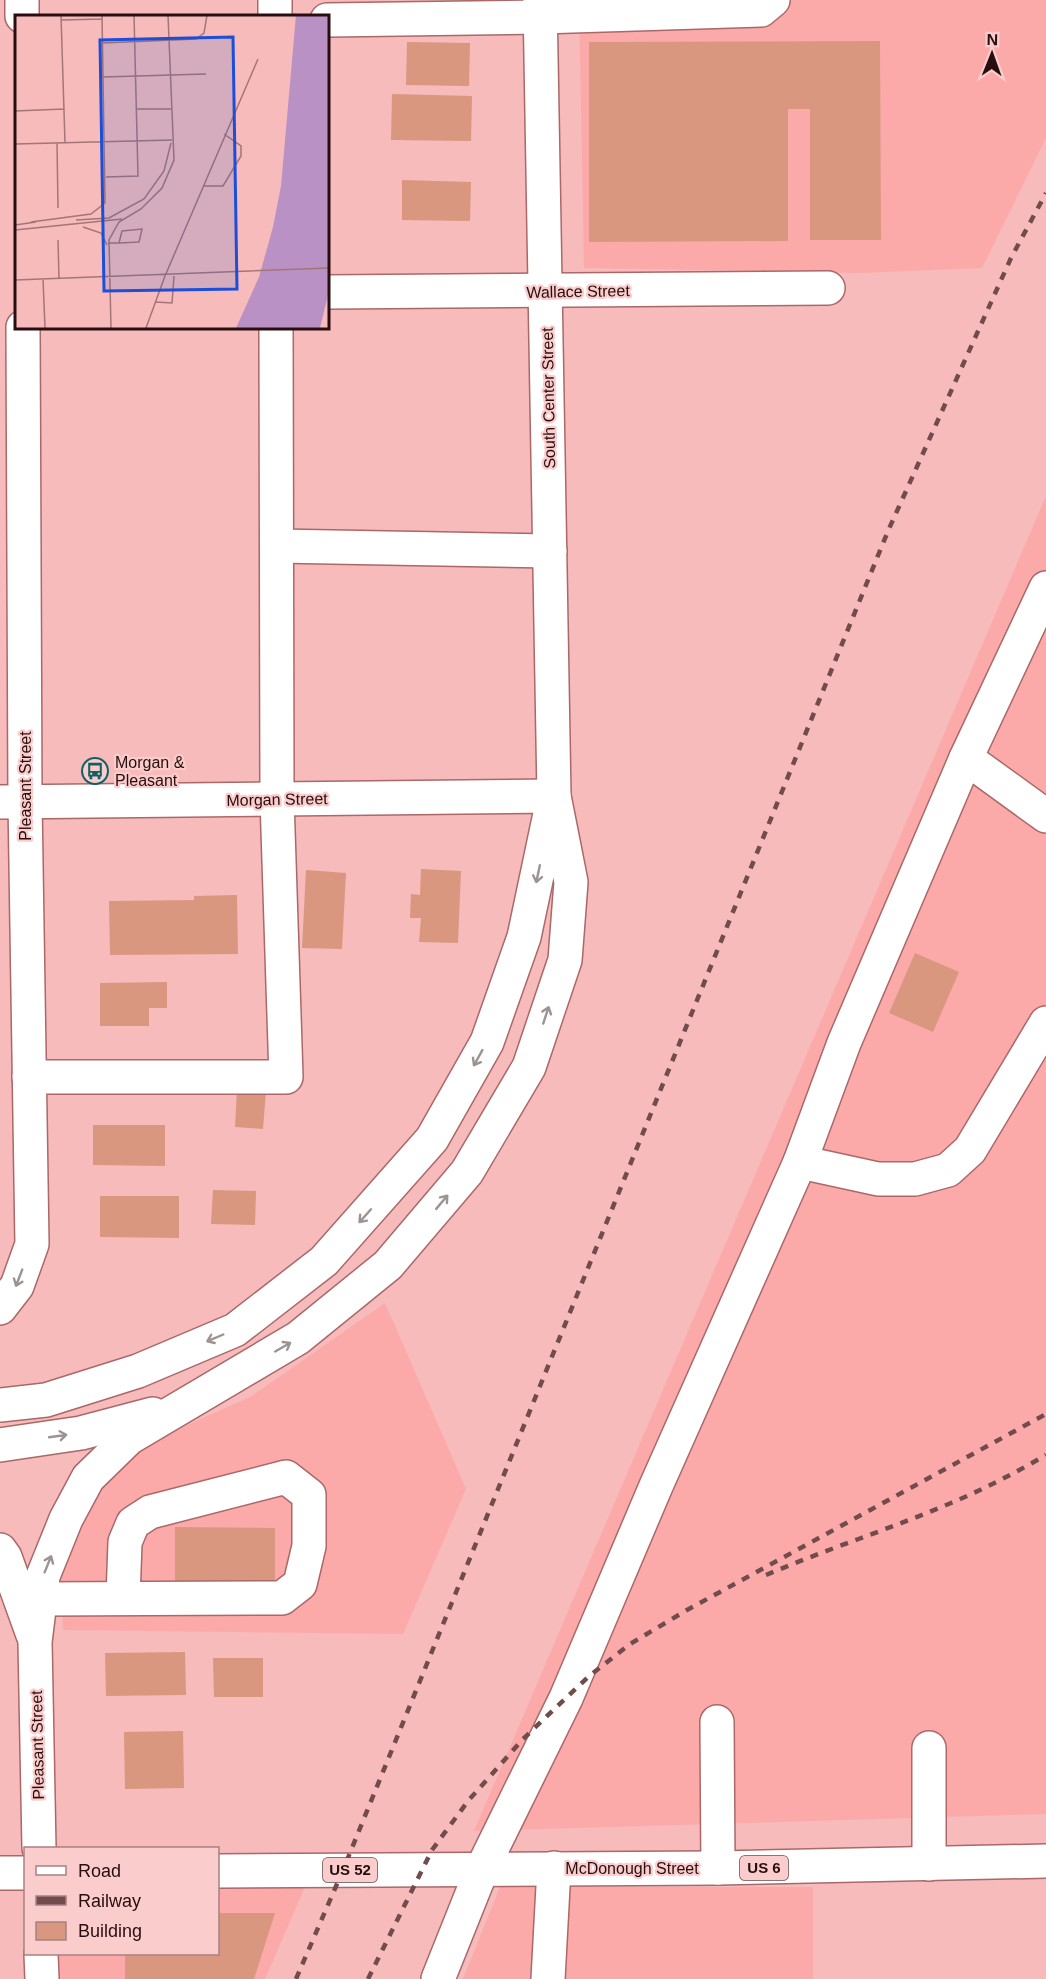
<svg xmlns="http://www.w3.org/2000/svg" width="1046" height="1979" font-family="Arial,sans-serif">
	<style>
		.built { fill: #fbaaa9 }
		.building { fill: #d99780 }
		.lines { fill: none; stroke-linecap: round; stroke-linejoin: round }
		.minor-casing { stroke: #aa6868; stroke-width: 36 }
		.major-casing { stroke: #aa6868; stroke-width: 36 }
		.minor { stroke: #fff; stroke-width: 33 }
		.major { stroke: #fff; stroke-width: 33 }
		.rail { stroke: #724c4c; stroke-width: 4.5; stroke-dasharray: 8 8; stroke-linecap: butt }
		.oneway { stroke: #9e9393 }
		.labels { text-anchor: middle; stroke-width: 4.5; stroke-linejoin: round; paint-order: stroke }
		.shield { fill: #facdcc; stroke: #674748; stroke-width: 1.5 }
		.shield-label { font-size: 15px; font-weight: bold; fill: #280e0f }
		.street-label { font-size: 16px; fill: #280e0f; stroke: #facdcc }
		.poi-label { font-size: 16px; fill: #280e0f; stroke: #facdcc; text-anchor: start }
		.inset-road { fill: none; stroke: #a47676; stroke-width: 1.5 }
		.view { fill: #1d4ed8; fill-opacity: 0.15; stroke: #1d4ed8; stroke-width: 3 }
		.inset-edge { fill: none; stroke: #280e0f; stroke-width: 3 }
	</style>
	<rect width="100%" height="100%" fill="#f6bbba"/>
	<!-- built -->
	<g class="built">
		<path d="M579 0H1046V138L982 268 858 273 584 268Z"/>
		<path d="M1046 496V1814L474 1831Z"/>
		<path d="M385 1303 466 1489 403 1634 63 1630 60 1573 74 1523 105 1474 149 1442 252 1396Z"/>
		<path d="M308 1880 265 1979H52V1954H218V1882Z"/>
		<path d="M500 1887H813V1979H463Z"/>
	</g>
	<!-- building -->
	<g class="building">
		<path d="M880 41 881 240H810V109H788V241L589 242V42Z"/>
		<path d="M407 42 470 43 469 86 406 85Z"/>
		<path d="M392 94 472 96 471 141 391 140Z"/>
		<path d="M402 180 471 182 470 221 402 220Z"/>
		<path d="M421 869 461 871 458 943 419 942 421 918H410L411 894 420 895Z"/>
		<path d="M306 870 346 873 342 949 302 948Z"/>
		<path d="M237 895 238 954 110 955 109 901 194 900V896Z"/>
		<path d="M915 953 959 972 933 1032 889 1013Z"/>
		<path d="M167 982V1008H149V1026H100V983Z"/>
		<path d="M237 1089 266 1091 263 1129 235 1127Z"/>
		<path d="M93 1125H165V1166L93 1165Z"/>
		<path d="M213 1190 256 1191 255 1225 211 1224Z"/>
		<path d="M100 1196H179V1238L100 1237Z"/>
		<path d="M175 1527 275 1528V1592H175Z"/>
		<path d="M185 1652 186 1695 106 1696 105 1653Z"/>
		<path d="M213 1658H263V1697H214Z"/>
		<path d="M183 1731 184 1788 125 1789 124 1732Z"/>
		<path d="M218 1913H275L254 1979H125V1954H218Z"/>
	</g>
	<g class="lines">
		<defs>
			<g id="minor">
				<path d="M22 0V16"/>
				<path d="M275 0V16"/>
				<path d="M327 20 541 17 761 10 773 0"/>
				<path d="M327 292 828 288"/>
				<path d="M277 546 550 551"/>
				<path d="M966 758 1046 816"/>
				<path d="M0 802 554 796"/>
				<path d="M29 1077H286L277 799 276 327"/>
				<path d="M800 1162 878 1179H915L948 1170 970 1150 1046 1023"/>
				<path d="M0 1308 17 1286 32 1244 25 801 23 327"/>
				<path d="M0 1405 46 1400 138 1371 235 1330 324 1261 432 1139 487 1042 524 937 551 809"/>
				<path d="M0 1445 81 1433 153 1414"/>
				<path d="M0 1550 5 1557 33 1635"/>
				<path d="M41 1599 282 1598 300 1584 309 1546V1495L286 1477 150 1512 133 1523 125 1542 123 1598"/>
				<path d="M717 1722 718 1868"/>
				<path d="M929 1748V1864"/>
				<path d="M39 1848 35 1642 43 1576 66 1519 88 1478 129 1438 298 1338 388 1265 467 1172 529 1067 565 960 571 882 554 796 540 0"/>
				<path d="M482 1869 566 1698 656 1486 800 1162 844 1043 966 758 1046 588"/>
				<path d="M41 1954 42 1979"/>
				<path d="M548 1979 554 1868"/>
			</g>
			<g id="major">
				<path d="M218 1871 718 1868 1046 1861"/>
				<path d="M0 1873H26"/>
				<path d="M438 1979 482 1869"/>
			</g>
		</defs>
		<!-- minor casing -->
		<use href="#minor" class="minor-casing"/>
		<!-- major casing -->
		<use href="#major" class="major-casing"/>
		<!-- minor -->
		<use href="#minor" class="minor"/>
		<!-- major -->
		<use href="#major" class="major"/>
		<!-- rail -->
		<g class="rail">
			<path d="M766 1575C827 1549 890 1529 951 1503 984 1489 1015 1473 1046 1455"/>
			<path d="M296 1979 343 1870 888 531 1011 258 1046 193"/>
			<path d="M368 1979 432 1850 468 1801 523 1739 588 1677 630 1644 687 1610 1046 1414"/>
		</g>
	</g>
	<!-- one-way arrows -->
	<defs><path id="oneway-shaft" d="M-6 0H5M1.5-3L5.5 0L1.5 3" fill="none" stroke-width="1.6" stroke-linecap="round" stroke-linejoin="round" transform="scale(1.5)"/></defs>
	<g class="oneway">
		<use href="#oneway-shaft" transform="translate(538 874) rotate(102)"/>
		<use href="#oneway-shaft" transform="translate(546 1015) rotate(-72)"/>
		<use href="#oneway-shaft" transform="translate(478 1058) rotate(119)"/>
		<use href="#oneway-shaft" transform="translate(442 1202) rotate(-50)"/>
		<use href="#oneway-shaft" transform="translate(365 1216) rotate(132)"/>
		<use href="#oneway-shaft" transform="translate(19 1278) rotate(111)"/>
		<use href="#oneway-shaft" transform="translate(215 1338) rotate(157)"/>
		<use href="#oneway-shaft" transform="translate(283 1347) rotate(-30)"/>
		<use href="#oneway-shaft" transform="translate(58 1436) rotate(-8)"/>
		<use href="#oneway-shaft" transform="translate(48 1564) rotate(-68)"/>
	</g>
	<!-- icons -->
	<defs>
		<symbol id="bus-ring" viewBox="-11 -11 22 22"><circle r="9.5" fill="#facdcc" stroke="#106165" stroke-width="1.5"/><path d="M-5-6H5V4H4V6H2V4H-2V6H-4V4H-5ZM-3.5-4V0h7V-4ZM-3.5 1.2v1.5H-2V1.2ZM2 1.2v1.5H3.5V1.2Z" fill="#106165"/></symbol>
	</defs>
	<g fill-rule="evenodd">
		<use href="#bus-ring" x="80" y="756" width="30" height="30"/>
	</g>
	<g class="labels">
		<!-- shield labels -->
		<g class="shield">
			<rect x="740" y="1856" width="48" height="24" rx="4.5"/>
			<rect x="323" y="1858" width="54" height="24" rx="4.5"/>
		</g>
		<g class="shield-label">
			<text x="764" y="1873">US 6</text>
			<text x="350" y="1875">US 52</text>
		</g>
		<!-- street labels -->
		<g class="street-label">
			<text transform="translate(578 291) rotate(-1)" y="6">Wallace Street</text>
			<text transform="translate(548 398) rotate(-91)" y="6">South Center Street</text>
			<text transform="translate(25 786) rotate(-90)" y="6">Pleasant Street</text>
			<text transform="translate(277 799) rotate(-1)" y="6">Morgan Street</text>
			<text transform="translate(37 1745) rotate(-91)" y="6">Pleasant Street</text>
			<text x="632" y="1874">McDonough Street</text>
		</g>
		<!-- poi labels -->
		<g class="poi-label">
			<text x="115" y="768">Morgan &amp;<tspan x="115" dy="18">Pleasant</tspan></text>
		</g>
	</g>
	<!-- overview -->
	<g transform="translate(15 15)">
		<rect width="314" height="314" fill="#f6bbba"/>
		<path d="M281 0H313L314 276 305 313H221L244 262 258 212 266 171Z" fill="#ba91c4"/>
		<path class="inset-road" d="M46 0 50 128M46 5 87 4M88 28 181 24 189 18 192 0M88 62 191 59M121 94H156M0 96 49 94M42 128 43 193M0 129 157 125M91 162 123 161 119 0M189 171H208L226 141V131L209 119M61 205 94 203 129 184 149 156 156 128M16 207 76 199 90 188 87 0M0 210 21 207M68 212 86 218 92 230M0 215 107 204M43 225 44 264M93 228H104L124 227 127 214 107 216 104 228M150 261 243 44M28 264 30 313M0 265 314 253M140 287 157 288 159 261M96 313 94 225 104 207 126 194 147 173 159 145 153 0M131 313 150 261"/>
		<path class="view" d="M218 22 222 274 89 276 85 25Z"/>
		<rect width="314" height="314" class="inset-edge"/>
	</g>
	<!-- legend -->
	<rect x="24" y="1847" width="195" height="108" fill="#facdcc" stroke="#a68180" stroke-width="1.5"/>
	<rect x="36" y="1866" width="30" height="9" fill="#ffffff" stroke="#a68180" stroke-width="1.5"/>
	<text x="78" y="1877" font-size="18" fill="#280e0f">Road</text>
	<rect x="36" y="1896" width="30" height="9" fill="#724c4c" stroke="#a68180" stroke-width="1.5"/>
	<text x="78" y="1907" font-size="18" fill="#280e0f">Railway</text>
	<rect x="36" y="1922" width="30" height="18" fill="#d99780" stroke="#a68180" stroke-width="1.5"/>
	<text x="78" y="1937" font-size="18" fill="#280e0f">Building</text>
	<!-- north arrow -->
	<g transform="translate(992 54) rotate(1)" stroke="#facdcc" stroke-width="4.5" paint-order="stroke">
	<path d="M0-4.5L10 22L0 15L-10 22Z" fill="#280e0f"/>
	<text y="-9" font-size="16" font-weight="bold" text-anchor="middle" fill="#280e0f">N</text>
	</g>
</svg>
